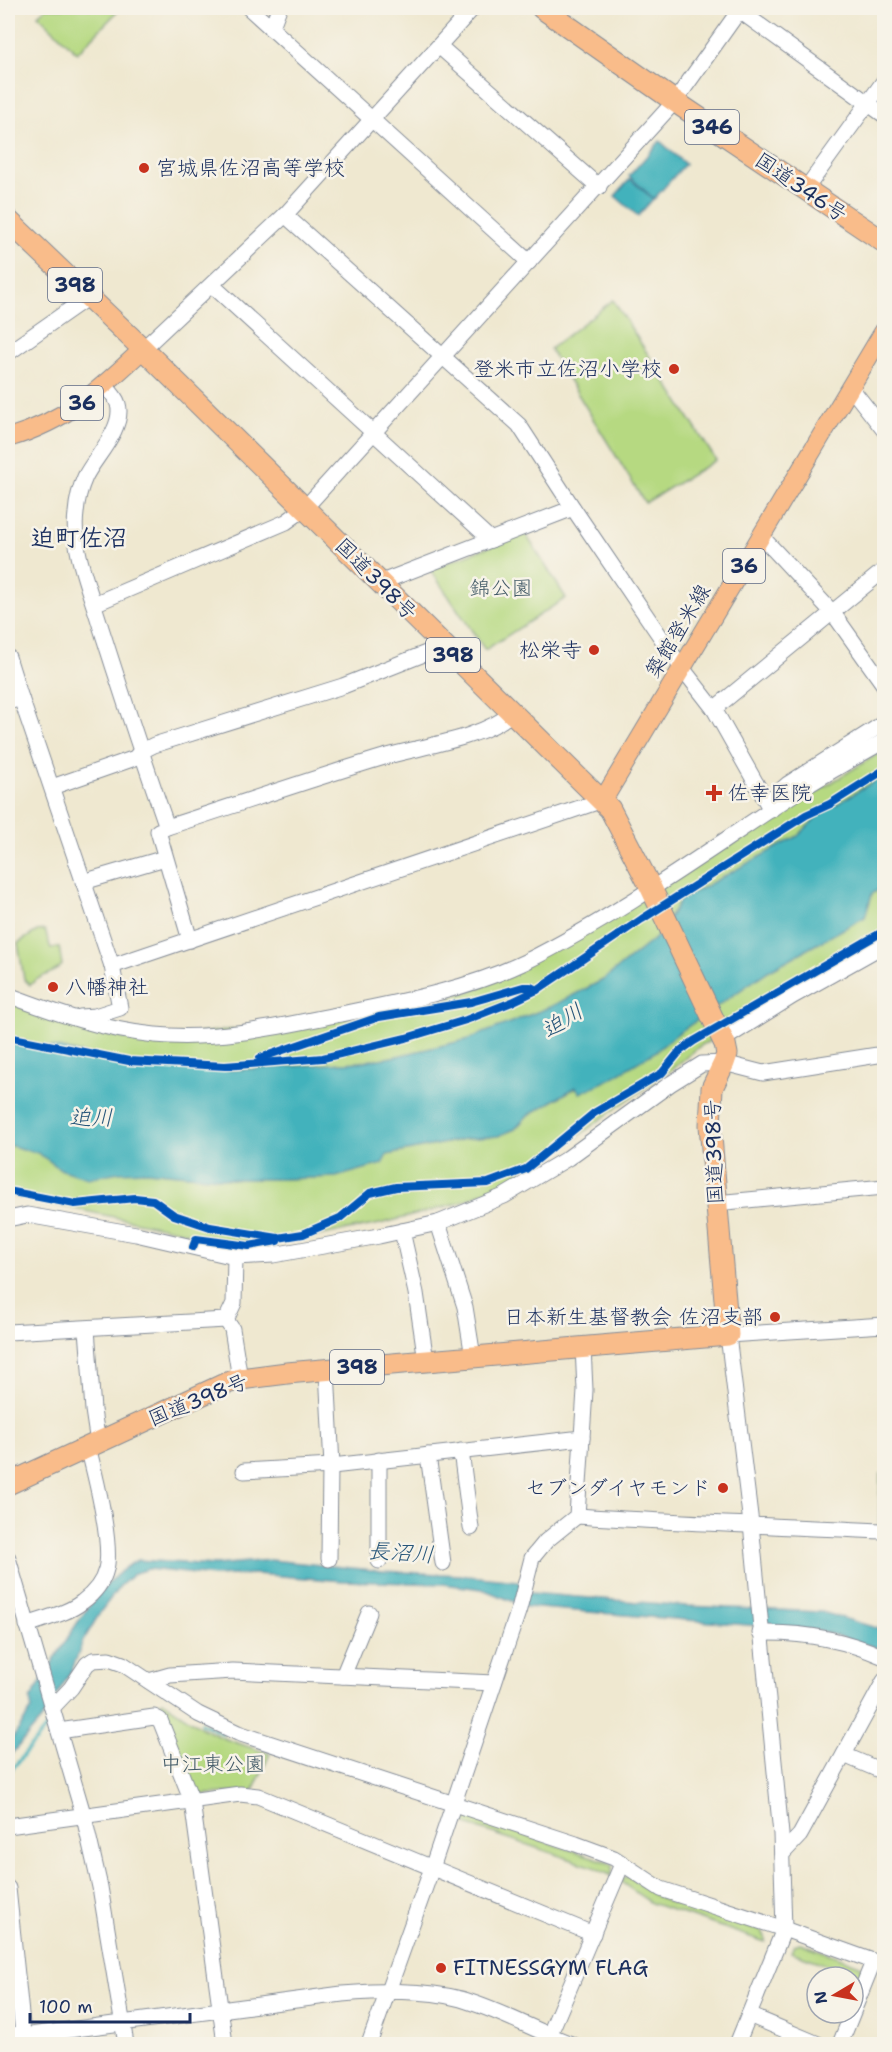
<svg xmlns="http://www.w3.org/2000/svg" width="892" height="2052" font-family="'Shantell Sans','Klee One',sans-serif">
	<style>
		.green { fill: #b6d981; stroke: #688470; stroke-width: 1.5 }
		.water { fill: #42b2bc; stroke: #2e708d; stroke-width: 1.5 }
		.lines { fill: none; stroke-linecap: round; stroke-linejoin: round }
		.stream { stroke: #42b2bc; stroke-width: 3 }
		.minor-casing { stroke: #858c97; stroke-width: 17 }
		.major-casing { stroke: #858c97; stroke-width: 20 }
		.highway-casing { stroke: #858c97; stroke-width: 23 }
		.minor { stroke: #fff; stroke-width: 15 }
		.major { stroke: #f9bc8a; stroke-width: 18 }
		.highway { stroke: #f9bc8a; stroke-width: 21 }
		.cycleway-casing { stroke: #f7f3e8; stroke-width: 11 }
		.cycleway { stroke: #0057b8; stroke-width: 8 }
		.poi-dot { fill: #c8321e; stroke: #f7f3e8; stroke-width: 2 }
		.labels { text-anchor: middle; stroke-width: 5; stroke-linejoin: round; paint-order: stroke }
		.shield { fill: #f7f3e8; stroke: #5d6a87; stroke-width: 1.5 }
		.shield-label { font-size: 20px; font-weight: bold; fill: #1b2f5e }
		.poi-label { font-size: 21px; fill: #1b2f5e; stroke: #f7f3e8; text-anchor: start }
		.street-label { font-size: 21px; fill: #1b2f5e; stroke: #f7f3e8 }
		.park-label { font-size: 21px; fill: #425a67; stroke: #f7f3e8 }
		.water-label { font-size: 22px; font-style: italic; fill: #27567a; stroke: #f7f3e8 }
		.quarter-label { font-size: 24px; font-weight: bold; fill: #1b2f5e; stroke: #f7f3e8 }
	</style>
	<rect width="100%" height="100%" fill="#f7f3e8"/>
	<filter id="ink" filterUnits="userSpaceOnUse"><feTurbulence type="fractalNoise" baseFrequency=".0167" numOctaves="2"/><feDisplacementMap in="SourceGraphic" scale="12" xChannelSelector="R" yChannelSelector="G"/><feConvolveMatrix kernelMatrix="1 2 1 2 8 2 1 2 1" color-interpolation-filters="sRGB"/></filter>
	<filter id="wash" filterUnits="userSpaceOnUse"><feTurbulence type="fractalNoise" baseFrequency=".008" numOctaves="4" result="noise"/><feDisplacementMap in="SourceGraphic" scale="24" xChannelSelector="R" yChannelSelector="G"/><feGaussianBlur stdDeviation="1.35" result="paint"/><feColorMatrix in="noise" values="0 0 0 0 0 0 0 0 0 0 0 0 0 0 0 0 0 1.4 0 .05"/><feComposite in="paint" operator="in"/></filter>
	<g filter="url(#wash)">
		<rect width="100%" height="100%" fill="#efe8d0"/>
		<!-- green -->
		<g class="green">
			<path d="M46 8H121L77 53 38 15Z"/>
			<path d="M613 300 716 460 645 503 550 349Z"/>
			<path d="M525 533 566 598 485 650 430 569Z"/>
			<path d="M884 750V775L819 815 798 836 680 900 659 935 603 980 550 1007 466 1040 393 1057 360 1062 232 1070 114 1062 62 1049 8 1040V1002L93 1033 137 1040 372 1014 441 1001 482 986 730 845Z"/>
			<path d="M884 886V937L721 1035 700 1046 671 1070 616 1108 558 1151 509 1180 460 1203 380 1224 289 1241 251 1242 224 1240 8 1195V1145L38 1153 62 1170 147 1171 230 1179H283L336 1177 387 1155 465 1139 498 1136 515 1129 527 1116 577 1087 655 1052 677 1034 768 971 865 917 872 894Z"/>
			<path d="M45 930 51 949 59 947 62 965C51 977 43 972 30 985L24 979 18 943 37 931Z"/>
			<path d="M880 1474H884V1526H879Z"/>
			<path d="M162 1701 202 1728 223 1738 270 1754 253 1791 197 1795 178 1758 159 1704Z"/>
			<path d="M461 1814 605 1861 612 1865V1876L596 1868 457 1821Z"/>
			<path d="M629 1876 655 1895 666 1901 762 1931 765 1937V1942L651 1903 621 1882 622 1878Z"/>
			<path d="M800 1943 860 1965 864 1971 862 1977 791 1952 794 1945Z"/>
		</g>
		<!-- water -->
		<g class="water">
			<path d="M660 141 685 164 654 199 629 176Z"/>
			<path d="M630 179 653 199 638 216 615 196Z"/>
			<path d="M884 775V886L872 894 865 917 768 971 677 1034 655 1052 610 1079 580 1093 576 1087 527 1116 515 1129 498 1136 465 1139 387 1155 382 1164 336 1177 283 1179H230L147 1171 119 1172 88 1178 62 1170 38 1153 8 1145V1040L62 1049 114 1062 232 1070 360 1062 393 1057 466 1040 550 1007 603 980 659 935 680 900 798 836 819 815Z"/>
			<path d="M138 1560 215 1565 270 1560 383 1571 460 1575 517 1581 530 1593 687 1606 822 1612 884 1630V1650L821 1631 527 1607 482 1589 443 1584 343 1581 256 1574 214 1576 148 1569 135 1573 120 1586 101 1611 83 1641 72 1670 41 1720 8 1758V1745L32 1709 30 1700C56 1659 94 1582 138 1560Z"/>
		</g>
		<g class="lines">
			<!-- stream -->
			<g class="stream">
				<path d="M201 1723 222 1733"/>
				<path d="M8 1774 46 1728"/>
				<path d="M8 1962 11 1993"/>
			</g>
		</g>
	</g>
	<g filter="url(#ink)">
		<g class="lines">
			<defs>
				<g id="minor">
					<path d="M249 8 529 262"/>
					<path d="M740 11 884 115"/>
					<path d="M271 29 279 8"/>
					<path d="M439 46 599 187"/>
					<path d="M805 190 884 81"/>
					<path d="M285 215 519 425 573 508 679 664 714 709 884 570"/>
					<path d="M212 285 491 540"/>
					<path d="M143 349 285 215 473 8"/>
					<path d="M8 353 88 297"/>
					<path d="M105 386C110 391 116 397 118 404 125 428 94 458 85 477 80 488 77 500 76 513 71 549 91 593 101 628 122 694 144 761 167 827L158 831 190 940"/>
					<path d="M851 388 884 430"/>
					<path d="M762 537 833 613 884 685"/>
					<path d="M379 583 573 508"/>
					<path d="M94 604 286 522 304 509 675 101 741 8"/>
					<path d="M8 657 21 698"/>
					<path d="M8 702 21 698 112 966 120 1008 95 1016 80 1017"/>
					<path d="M714 709 771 810"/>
					<path d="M52 787 135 758 140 752 154 745 343 686 444 646"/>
					<path d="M767 802 788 784 884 723"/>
					<path d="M167 827C239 804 311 779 384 757 422 746 482 739 512 713"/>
					<path d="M83 882 165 858"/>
					<path d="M112 966 603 800"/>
					<path d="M8 995C56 1013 103 1030 155 1035 216 1041 277 1027 336 1015 400 1002 466 990 525 962 619 915 706 852 794 794 823 775 854 758 884 741"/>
					<path d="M721 1035 729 1036 793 996 884 945"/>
					<path d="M716 1203 884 1187"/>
					<path d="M8 1219 27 1215 136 1234 235 1257 273 1255 379 1236 438 1223 504 1196 568 1158 670 1084 702 1064 724 1063 763 1073 884 1054"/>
					<path d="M438 1223 465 1307 473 1357"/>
					<path d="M402 1231 416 1293 426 1361"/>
					<path d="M226 1320 232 1329 240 1379"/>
					<path d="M87 1329 93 1410 98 1443"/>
					<path d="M8 1332 226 1320 234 1303 235 1257"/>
					<path d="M327 1370 332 1466 582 1438"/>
					<path d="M461 1451 471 1528"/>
					<path d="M428 1455 443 1563"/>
					<path d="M379 1460V1561"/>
					<path d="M244 1471 332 1466"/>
					<path d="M577 1516C679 1523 782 1526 884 1531"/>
					<path d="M8 1558 84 1817 100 1887 126 2044"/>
					<path d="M329 1559 330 1466"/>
					<path d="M27 1625C45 1618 67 1614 82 1602 93 1594 103 1582 106 1569 113 1544 95 1474 88 1447"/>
					<path d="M760 1633C802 1632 846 1640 884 1657"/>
					<path d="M343 1676 369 1613"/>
					<path d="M149 1681 170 1675 233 1671 494 1683"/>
					<path d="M52 1708 71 1688 87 1664 93 1660 109 1659 123 1664 198 1714 238 1733 576 1844 614 1858 661 1889 784 1929 884 1965"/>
					<path d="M59 1731 154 1717 160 1720 192 1801 225 2044"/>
					<path d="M844 1755 884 1772"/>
					<path d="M8 1826 240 1794 258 1796 593 1934"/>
					<path d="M782 1854 800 1835 884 1681"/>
					<path d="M8 1888 24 2043"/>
					<path d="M749 2015 818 2044"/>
					<path d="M549 2036 622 1864"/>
					<path d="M9 2044 8 2034 23 2036 342 1994C381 1991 423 1989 461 1999 499 2010 534 2030 571 2044"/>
					<path d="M369 2044 432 1868 519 1609 532 1558 546 1541 577 1516 585 1390 583 1347"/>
					<path d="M737 2044 784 1929 781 1834 751 1524 728 1335 884 1325"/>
					<path d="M840 2044 873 1962"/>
				</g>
				<g id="major">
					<path d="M8 438C66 421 100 390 143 349"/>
					<path d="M603 800 884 331"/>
				</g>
				<g id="highway">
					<path d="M542 8 683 107 884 242"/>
					<path d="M8 220 143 349 610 809 651 888 725 1044 727 1054 724 1063 712 1088 710 1125 728 1335 287 1373 240 1379 227 1383 8 1484"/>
				</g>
			</defs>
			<!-- minor casing -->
			<use href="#minor" class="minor-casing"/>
			<!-- major casing -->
			<use href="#major" class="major-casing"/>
			<!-- highway casing -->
			<use href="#highway" class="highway-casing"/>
			<!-- minor -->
			<use href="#minor" class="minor"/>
			<!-- major -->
			<use href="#major" class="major"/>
			<!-- highway -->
			<use href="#highway" class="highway"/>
			<defs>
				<g id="cycleway">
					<path d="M8 1037 129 1061 225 1066 323 1058 406 1038 466 1020 512 1002 537 990 642 919 806 815 830 804 884 770"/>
					<path d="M260 1058 379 1017 471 1002 523 987H531L537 990"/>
					<path d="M8 1191 75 1204 135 1198 153 1200 174 1215 210 1227 278 1238 303 1234 340 1218 370 1193 396 1187 488 1183 526 1169 594 1113 662 1073 680 1051 694 1041 884 931"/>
					<path d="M193 1247 196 1239 249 1246 277 1241"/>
				</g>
			</defs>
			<!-- cycleway casing -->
			<use href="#cycleway" class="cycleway-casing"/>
			<!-- cycleway -->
			<use href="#cycleway" class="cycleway"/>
		</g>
	</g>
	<!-- markers -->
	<g class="poi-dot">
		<circle cx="144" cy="168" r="6"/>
		<circle cx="674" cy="369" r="6"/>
		<circle cx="594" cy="650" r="6"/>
		<path d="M711 784h6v6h6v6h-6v6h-6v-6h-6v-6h6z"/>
		<circle cx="53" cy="987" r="6"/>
		<circle cx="775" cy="1317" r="6"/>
		<circle cx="723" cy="1488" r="6"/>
		<circle cx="441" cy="1968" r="6"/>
	</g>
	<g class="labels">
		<!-- shield labels -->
		<g class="shield">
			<rect x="685" y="110" width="54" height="34" rx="4.5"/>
			<rect x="48" y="268" width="54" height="34" rx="4.5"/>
			<rect x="61" y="386" width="42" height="34" rx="4.5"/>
			<rect x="723" y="549" width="42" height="34" rx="4.5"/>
			<rect x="426" y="638" width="54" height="34" rx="4.5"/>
			<rect x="330" y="1350" width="54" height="34" rx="4.5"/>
		</g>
		<g class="shield-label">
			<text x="712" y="134">346</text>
			<text x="75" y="292">398</text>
			<text x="82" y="410">36</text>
			<text x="744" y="573">36</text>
			<text x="453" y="662">398</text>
			<text x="357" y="1374">398</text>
		</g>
		<!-- poi labels -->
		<g class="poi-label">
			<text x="156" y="175">宮城県佐沼高等学校</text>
			<text x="662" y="376" text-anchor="end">登米市立佐沼小学校</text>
			<text x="582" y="657" text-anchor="end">松栄寺</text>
			<text x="728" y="800">佐幸医院</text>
			<text x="65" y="994">八幡神社</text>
			<text x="763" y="1324" text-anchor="end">日本新生基督教会 佐沼支部</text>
			<text x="711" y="1495" text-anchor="end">セブンダイヤモンド</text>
			<text x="453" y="1975">FITNESSGYM FLAG</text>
		</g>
		<!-- street labels -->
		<g class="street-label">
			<text transform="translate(801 187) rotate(34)" y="7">国道346号</text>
			<text transform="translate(376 579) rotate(45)" y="7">国道398号</text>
			<text transform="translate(678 631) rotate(-59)" y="7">築館登米線</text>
			<text transform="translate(714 1152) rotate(-92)" y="7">国道398号</text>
			<text transform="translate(198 1400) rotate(-22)" y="7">国道398号</text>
		</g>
		<!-- park labels -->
		<g class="park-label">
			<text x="501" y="595">錦公園</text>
			<text x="213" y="1771">中江東公園</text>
		</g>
		<!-- water labels -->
		<g class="water-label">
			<text transform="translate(562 1020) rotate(-32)" y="8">迫川</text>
			<text x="91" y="1125">迫川</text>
			<text transform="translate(401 1552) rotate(4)" y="8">長沼川</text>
		</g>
		<!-- quarter labels -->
		<g class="quarter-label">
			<text x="79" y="546">迫町佐沼</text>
		</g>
	</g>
	<!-- margin -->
	<rect width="892" height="2052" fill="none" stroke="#f7f3e8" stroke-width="30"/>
	<!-- north arrow -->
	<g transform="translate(835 1995) rotate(260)"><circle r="28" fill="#f7f3e8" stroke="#9fa5b1" stroke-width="1.5"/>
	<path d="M0-4.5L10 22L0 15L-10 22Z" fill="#c8321e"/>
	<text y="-9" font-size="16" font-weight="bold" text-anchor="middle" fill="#1b2f5e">N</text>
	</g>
	<!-- scale -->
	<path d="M30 2013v9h160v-9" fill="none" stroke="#1b2f5e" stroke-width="3"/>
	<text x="39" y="2013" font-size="18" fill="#1b2f5e" stroke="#f7f3e8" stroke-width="4.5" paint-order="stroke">100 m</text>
</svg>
